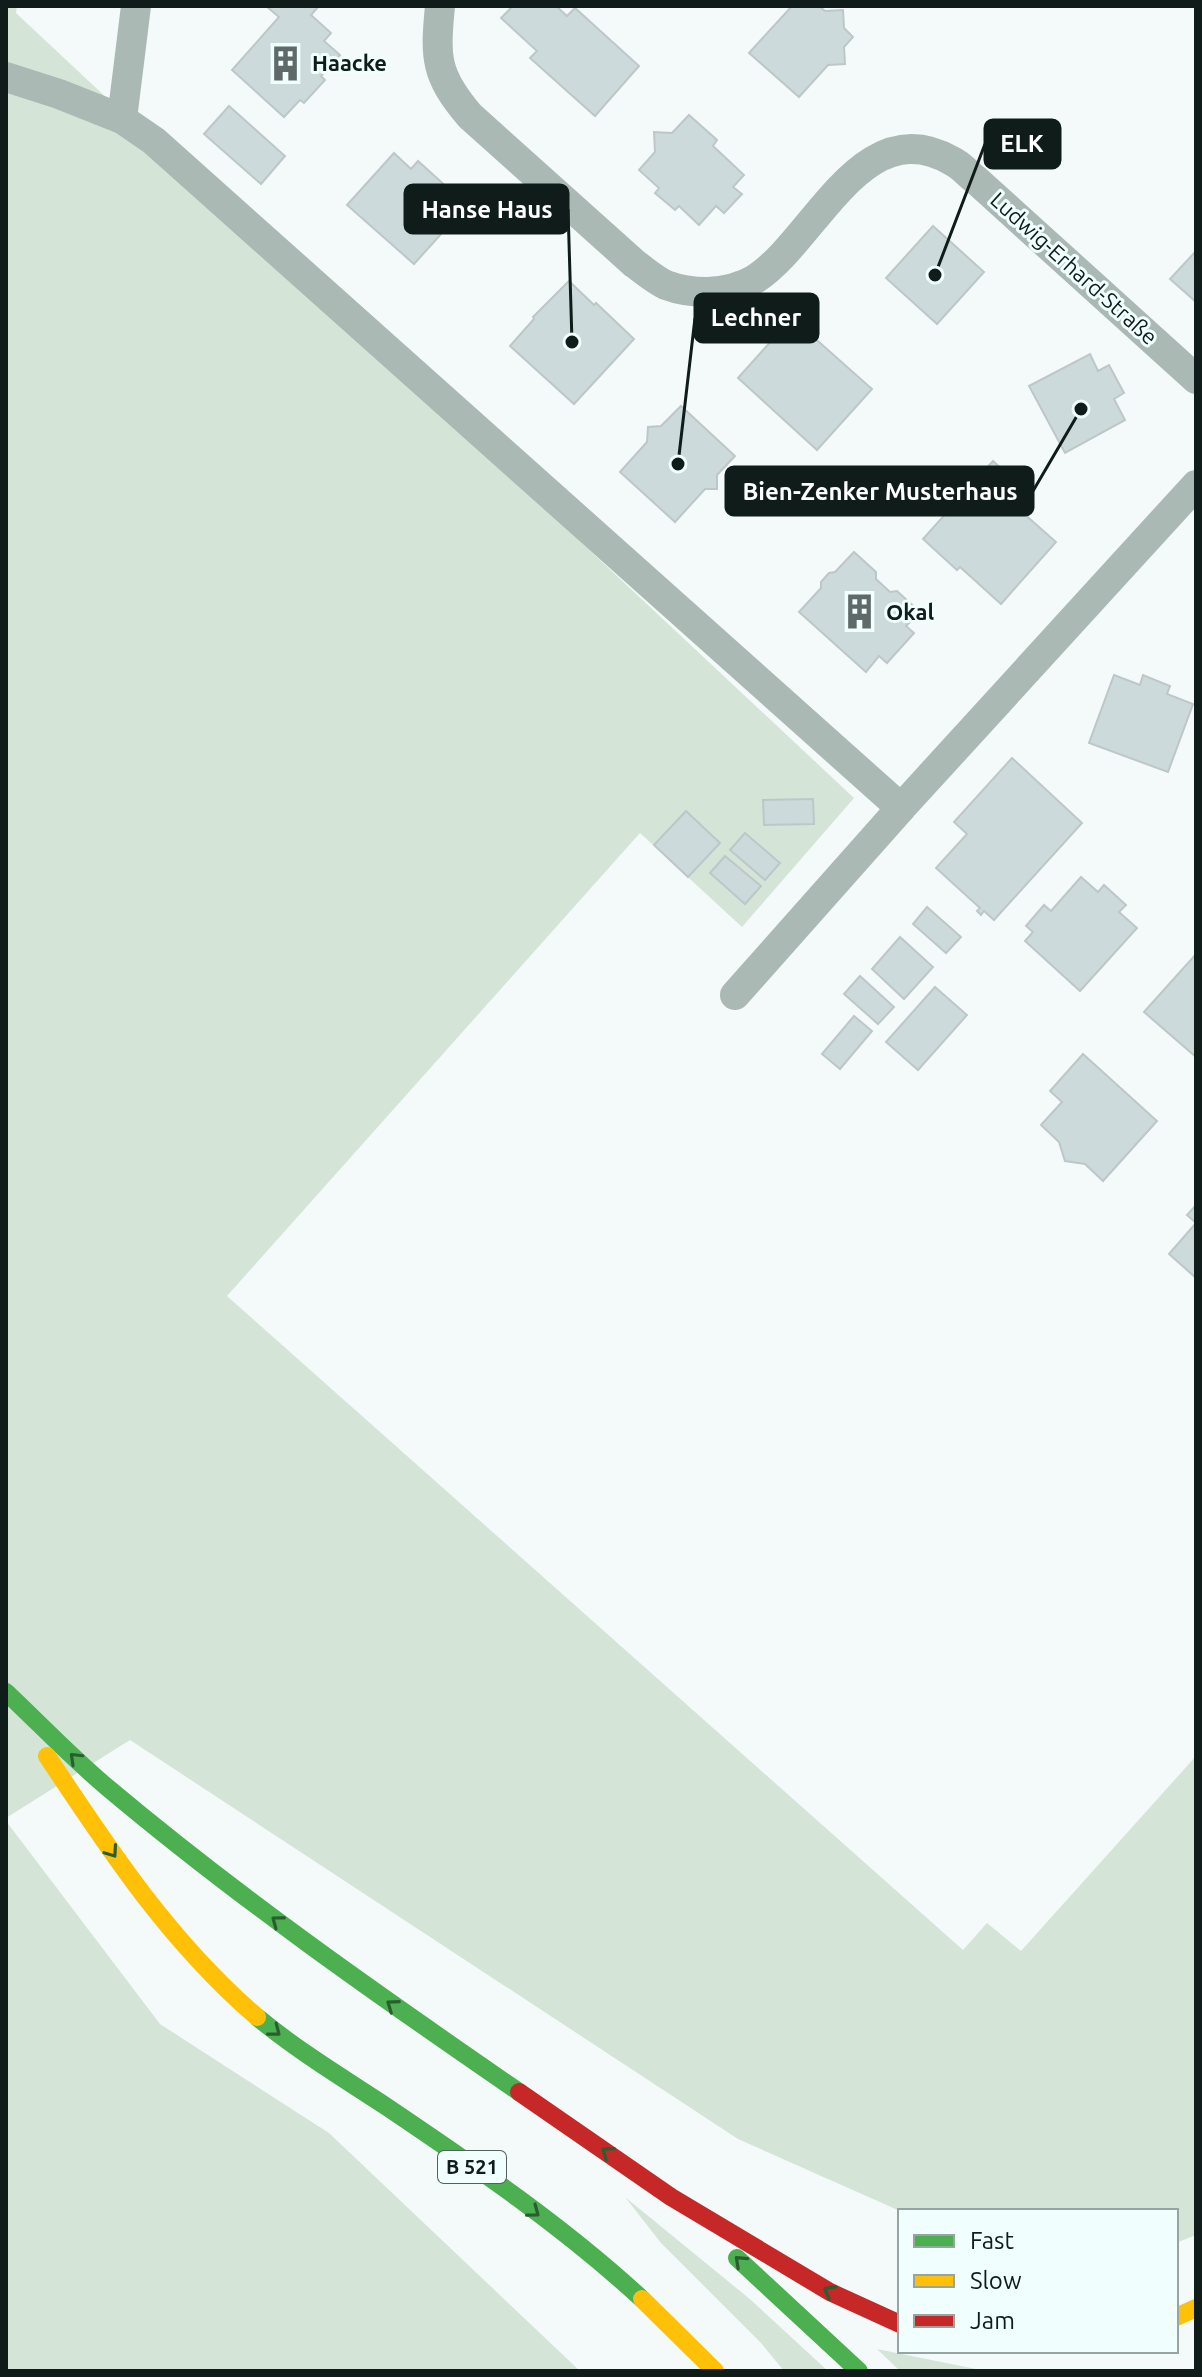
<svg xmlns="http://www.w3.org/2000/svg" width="1202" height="2377" font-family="Ubuntu,sans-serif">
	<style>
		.green { fill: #d4e5d8 }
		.building { fill: #ccdadb; stroke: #bec7c8; stroke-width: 2 }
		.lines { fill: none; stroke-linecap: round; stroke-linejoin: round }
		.lane { stroke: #abb9b4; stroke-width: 30 }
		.fast { stroke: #4caf50; stroke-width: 18 }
		.slow { stroke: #ffc107; stroke-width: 18 }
		.jam { stroke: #c62828; stroke-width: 18 }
		.oneway { stroke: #2a5e32 }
		.labels { text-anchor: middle; stroke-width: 6; stroke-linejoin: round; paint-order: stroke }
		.shield { fill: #f0fefd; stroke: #52605e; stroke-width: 2 }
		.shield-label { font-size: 20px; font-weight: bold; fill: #0f1c1a }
		.poi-label { font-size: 22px; font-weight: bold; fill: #0f1c1a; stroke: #f0fefd; text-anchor: start }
		.street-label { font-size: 22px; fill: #0f1c1a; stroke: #f0fefd }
		.leader { fill: none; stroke: #0f1c1a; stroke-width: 3 }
		.callout-dot { fill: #0f1c1a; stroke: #f0fefd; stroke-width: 3 }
		.callout { fill: #0f1c1a; stroke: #0f1c1a; stroke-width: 3 }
		.callout-label { font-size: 24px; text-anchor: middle; font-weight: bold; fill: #fff }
	</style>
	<rect width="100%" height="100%" fill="#f4fafa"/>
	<!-- green -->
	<g class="green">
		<path d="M6 6H17L16 13 854 798 742 927 640 833 227 1296 963 1950 987 1923 1021 1951 1196 1756V2235L1176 2243V2211H900L738 2139 130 1740 6 1818Z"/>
		<path d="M6 1821 160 2024 329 2133 580 2371H6Z"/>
		<path d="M625 2197 751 2300 828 2371H784L761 2343 661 2243Z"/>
		<path d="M877 2349 986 2371H900Z"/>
	</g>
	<!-- building -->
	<g class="building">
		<path d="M266 6H319L311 15 331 33 324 41 340 55 321 76 325 80 304 103 300 100 284 117 232 70 279 17Z"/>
		<path d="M513 6H556L567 16 575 8 639 66 595 116 530 58 537 51 501 18Z"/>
		<path d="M792 6H819L825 11 843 10 844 28 853 37 844 47 845 64 828 65 799 97 749 53Z"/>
		<path d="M229 106 285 156 261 184 204 134Z"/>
		<path d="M689 115 717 140 713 146 744 175 733 187 742 194 724 213 716 206 699 225 679 206 675 210 655 193 659 188 639 170 655 152 654 132 672 133Z"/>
		<path d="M394 153 411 169 418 161 449 189 443 196 461 212 414 264 347 205Z"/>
		<path d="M933 226 984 272 937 324 886 278Z"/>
		<path d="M1196 251V302L1170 279Z"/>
		<path d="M569 281 594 305 596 303 634 339 574 404 510 346 534 319 533 317Z"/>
		<path d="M792 318 872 389 817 450 738 378Z"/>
		<path d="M1090 354 1098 371 1109 365 1124 393 1114 399 1125 420 1065 453 1029 386Z"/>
		<path d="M681 406 735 456 717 475V489H705L675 522 620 472 647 442 648 427 661 426Z"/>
		<path d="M993 461 1025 490 1013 504 1056 542 1001 604 960 567 957 570 923 539Z"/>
		<path d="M854 552 876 572V579L890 592 897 591 920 612 906 626 914 633 887 663 879 656 866 672 799 612 821 588V582L829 573 835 572Z"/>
		<path d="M1114 675 1140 685 1143 675 1170 686 1167 694 1193 704 1168 772 1089 743Z"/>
		<path d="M1012 758 1082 823 994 920 984 911 981 915 977 911 980 908 936 868 967 834 954 822Z"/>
		<path d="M813 799 814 824 764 825 763 800Z"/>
		<path d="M686 811 720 843 688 877 654 845Z"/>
		<path d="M745 833 780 863 765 880 730 850Z"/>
		<path d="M725 856 761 886 745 904 710 873Z"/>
		<path d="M1081 877 1098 892 1104 885 1126 905 1119 912 1137 928 1080 991 1025 941 1033 932 1026 926 1044 905 1051 911Z"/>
		<path d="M927 907 961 937 946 953 913 924Z"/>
		<path d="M900 937 933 967 904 999 872 969Z"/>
		<path d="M1196 954V1057L1144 1012Z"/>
		<path d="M860 976 894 1007 878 1024 844 994Z"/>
		<path d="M935 987 967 1015 918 1070 886 1042Z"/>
		<path d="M854 1016 872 1031 840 1069 822 1054Z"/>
		<path d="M1083 1054 1157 1121 1103 1181 1085 1164 1065 1161 1059 1142 1041 1125 1062 1102 1050 1091Z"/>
		<path d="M1196 1205V1223L1187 1215Z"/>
		<path d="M1196 1223V1278L1169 1254Z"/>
	</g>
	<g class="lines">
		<!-- lane -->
		<g class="lane">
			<path d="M440 6C435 58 435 75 470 116L635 264C645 271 655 280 666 285 679 290 694 292 708 292 724 291 740 288 755 279 815 241 862 109 952 161 961 165 968 174 976 180L1196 379"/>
			<path d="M6 77 59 94 122 119 154 141 901 808 735 995"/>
			<path d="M122 119 136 6"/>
			<path d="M901 808 1196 485"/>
		</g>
		<!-- fast -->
		<g class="fast">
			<path d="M6 1692C40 1724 72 1758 108 1788 239 1898 378 1995 519 2092"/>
			<path d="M257 2017C298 2051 343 2078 387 2107 476 2167 564 2227 642 2299"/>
			<path d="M737 2258 859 2371"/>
		</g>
		<!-- slow -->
		<g class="slow">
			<path d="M47 1756C110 1851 169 1941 257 2017"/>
			<path d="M642 2299 715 2371"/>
			<path d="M1176 2317 1196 2308"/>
		</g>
		<!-- jam -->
		<path class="jam" d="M519 2092 671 2197 830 2292 900 2324"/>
	</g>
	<!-- one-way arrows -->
	<defs><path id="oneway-chevron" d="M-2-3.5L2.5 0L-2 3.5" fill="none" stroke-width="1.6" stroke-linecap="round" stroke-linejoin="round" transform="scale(2)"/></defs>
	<g class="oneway">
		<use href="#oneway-chevron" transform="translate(75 1758) rotate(-136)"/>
		<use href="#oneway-chevron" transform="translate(112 1852) rotate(55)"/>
		<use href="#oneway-chevron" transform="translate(277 1921) rotate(-143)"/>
		<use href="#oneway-chevron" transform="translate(392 2005) rotate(-145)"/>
		<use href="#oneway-chevron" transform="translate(275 2031) rotate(38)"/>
		<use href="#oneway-chevron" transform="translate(607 2152) rotate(-145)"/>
		<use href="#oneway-chevron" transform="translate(534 2212) rotate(37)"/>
		<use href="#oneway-chevron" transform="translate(740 2261) rotate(-137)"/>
		<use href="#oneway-chevron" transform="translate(829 2291) rotate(-152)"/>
	</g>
	<!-- icons -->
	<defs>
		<symbol id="building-bare" viewBox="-9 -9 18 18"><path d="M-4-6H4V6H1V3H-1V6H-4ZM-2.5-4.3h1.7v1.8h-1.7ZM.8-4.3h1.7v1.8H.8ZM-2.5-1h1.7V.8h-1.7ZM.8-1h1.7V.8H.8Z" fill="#5f6a68" stroke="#f0fefd" stroke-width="2.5" paint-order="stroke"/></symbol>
	</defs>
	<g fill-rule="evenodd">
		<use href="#building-bare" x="260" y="38" width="51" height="51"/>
		<use href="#building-bare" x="834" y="586" width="51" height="51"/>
	</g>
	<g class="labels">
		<!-- shield labels -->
		<rect class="shield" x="438" y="2151" width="68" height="32" rx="6"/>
		<g class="shield-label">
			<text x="472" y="2174">B 521</text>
		</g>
		<!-- poi labels -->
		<g class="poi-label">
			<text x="312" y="71">Haacke</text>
			<text x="886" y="620">Okal</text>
		</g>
		<!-- street labels -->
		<g class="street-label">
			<text transform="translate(1074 268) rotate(42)" y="8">Ludwig-Erhard-Straße</text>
		</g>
	</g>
	<!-- callouts -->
	<path class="leader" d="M935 275L985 144M572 342L568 209M678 464L695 318M1081 409L1033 491"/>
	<g class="callout-dot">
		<circle cx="935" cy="275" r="8"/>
		<circle cx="572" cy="342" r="8"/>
		<circle cx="678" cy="464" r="8"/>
		<circle cx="1081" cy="409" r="8"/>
	</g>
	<g class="callout">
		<rect x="985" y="120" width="75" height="48" rx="8"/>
		<rect x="405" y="185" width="163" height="48" rx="8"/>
		<rect x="695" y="294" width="123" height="48" rx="8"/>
		<rect x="726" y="467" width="307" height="48" rx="8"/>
	</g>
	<g class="callout-label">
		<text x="1022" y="152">ELK</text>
		<text x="487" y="218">Hanse Haus</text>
		<text x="756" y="326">Lechner</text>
		<text x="880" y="500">Bien-Zenker Musterhaus</text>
	</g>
	<!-- border -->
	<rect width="1202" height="2377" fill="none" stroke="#0f1c1a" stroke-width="16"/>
	<!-- legend -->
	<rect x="898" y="2209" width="280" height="144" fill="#f0fefd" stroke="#96a4a2" stroke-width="2"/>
	<rect x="914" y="2235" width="40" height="12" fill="#4caf50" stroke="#96a4a2" stroke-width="2"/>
	<text x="970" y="2249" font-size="24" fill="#0f1c1a">Fast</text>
	<rect x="914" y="2275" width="40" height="12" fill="#ffc107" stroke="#96a4a2" stroke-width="2"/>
	<text x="970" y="2289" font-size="24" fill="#0f1c1a">Slow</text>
	<rect x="914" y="2315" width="40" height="12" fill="#c62828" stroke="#96a4a2" stroke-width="2"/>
	<text x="970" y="2329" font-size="24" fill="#0f1c1a">Jam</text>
</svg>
